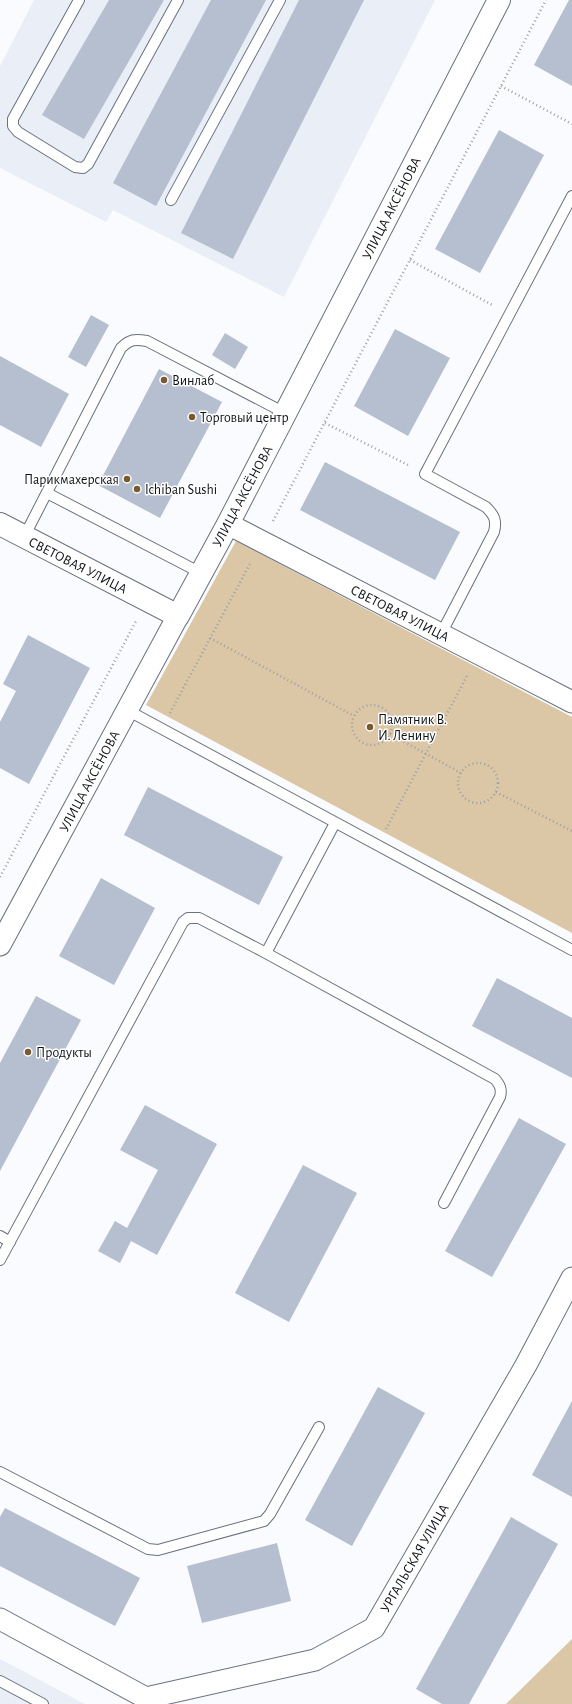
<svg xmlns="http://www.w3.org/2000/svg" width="572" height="1704" font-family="'Alegreya Sans',sans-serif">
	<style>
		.built { fill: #e9eef7 }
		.green { fill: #dbc6a6 }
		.building { fill: #b6bfcf }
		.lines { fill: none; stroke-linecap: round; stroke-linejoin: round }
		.lane-casing { stroke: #69717f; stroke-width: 12 }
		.street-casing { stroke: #69717f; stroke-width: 23 }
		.secondary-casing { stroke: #69717f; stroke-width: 24 }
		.path { stroke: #9ea0a4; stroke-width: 2.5; stroke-dasharray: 1 3; stroke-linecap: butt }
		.lane { stroke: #fff; stroke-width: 10 }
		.street { stroke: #fff; stroke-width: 21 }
		.secondary { stroke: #fff; stroke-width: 22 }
		.poi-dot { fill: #775b2e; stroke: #fff; stroke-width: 1.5 }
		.labels { text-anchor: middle; stroke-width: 3; stroke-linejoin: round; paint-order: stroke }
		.street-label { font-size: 14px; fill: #0f1217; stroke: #fff }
		.poi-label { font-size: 14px; fill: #0f1217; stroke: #fff; text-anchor: start }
	</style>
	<rect width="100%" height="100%" fill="#f9fbfe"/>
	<!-- built -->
	<g class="built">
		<path d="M34 0H435L284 297 113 210 106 222 0 168V66Z"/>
		<path d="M0 1659 85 1704H0Z"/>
	</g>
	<!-- green -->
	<g class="green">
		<path d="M236 541 572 717V933L146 705Z"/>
		<path d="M572 1639V1704H506Z"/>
	</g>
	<!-- building -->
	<g class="building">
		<path d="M109 0H164L84 139 42 115Z"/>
		<path d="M211 0H266L156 206 113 183Z"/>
		<path d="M299 0H364L233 259 181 233Z"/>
		<path d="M569 0H572V86L534 65Z"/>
		<path d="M499 130 544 155 480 273 435 249Z"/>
		<path d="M91 315 109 325 86 367 68 357Z"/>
		<path d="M395 329 450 358 408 436 354 406Z"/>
		<path d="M225 333 248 347 235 369 212 355Z"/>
		<path d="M0 356 69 394 41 447 0 425Z"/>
		<path d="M159 369 222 402 160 518 98 485Z"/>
		<path d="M325 462 460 532 435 580 300 510Z"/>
		<path d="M28 635 90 668 29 784 0 768V722L16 691 3 684Z"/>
		<path d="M148 787 283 857 259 905 124 835Z"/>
		<path d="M101 878 155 908 114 985 59 956Z"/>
		<path d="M497 978 572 1018V1078L472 1026Z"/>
		<path d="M36 996 81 1020 0 1171V1063Z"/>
		<path d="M145 1105 217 1144 157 1255 131 1241 120 1263 98 1251 115 1221 127 1228 158 1170 120 1150Z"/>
		<path d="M519 1118 566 1144 492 1277 445 1251Z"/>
		<path d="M303 1165 357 1193 289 1322 235 1293Z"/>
		<path d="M378 1387 425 1413 352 1546 305 1520Z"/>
		<path d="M572 1401V1497L532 1475Z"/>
		<path d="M5 1508 140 1578 115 1626 0 1566V1517Z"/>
		<path d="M511 1517 558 1544 469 1704H442L416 1689Z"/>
		<path d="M277 1543 291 1601 202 1623 187 1566Z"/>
	</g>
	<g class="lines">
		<defs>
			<g id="lane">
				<path d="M79 0 13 119V126L18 132 75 167 83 168 88 164 178 0"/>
				<path d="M171 200 280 0"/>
				<path d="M47 493 201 573"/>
				<path d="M24 537 121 348C130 339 135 339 147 341L285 413"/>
				<path d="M441 634 494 532C497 520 494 515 486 507L425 474 572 196"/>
				<path d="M127 710 572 950"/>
				<path d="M266 953 495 1079C500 1085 502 1089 500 1097L444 1203"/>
				<path d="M0 1236 10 1242"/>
				<path d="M0 1260 183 922 188 918H199L266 953 335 823"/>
				<path d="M0 1472 148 1549 158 1550 264 1521 270 1514 319 1427"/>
				<path d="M0 1681 43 1704"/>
			</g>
			<g id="street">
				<path d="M228 524 572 702"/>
				<path d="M0 945 178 616"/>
				<path d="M0 1619 146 1698 315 1660 374 1628 526 1365 572 1278"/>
			</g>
			<path id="secondary" d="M0 524 178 616 228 524 499 0"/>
		</defs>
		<!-- lane casing -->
		<use href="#lane" class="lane-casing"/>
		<!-- street casing -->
		<use href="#street" class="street-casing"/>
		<!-- secondary casing -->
		<use href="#secondary" class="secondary-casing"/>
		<!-- path -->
		<g class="path">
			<path d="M501 86 572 124"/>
			<path d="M410 260 494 306"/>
			<path d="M325 423 410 466"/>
			<path d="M273 521 546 0"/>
			<path d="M210 638 354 716"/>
			<circle cx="372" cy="725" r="20"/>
			<path d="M170 713 251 562"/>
			<path d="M390 734 461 773"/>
			<circle cx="478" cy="783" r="20"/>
			<path d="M496 792 572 831"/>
			<path d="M386 829 468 674"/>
			<path d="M0 877 136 621"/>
		</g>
		<!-- lane -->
		<use href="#lane" class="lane"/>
		<!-- street -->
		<use href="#street" class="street"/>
		<!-- secondary -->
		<use href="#secondary" class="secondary"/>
	</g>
	<!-- markers -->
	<g class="poi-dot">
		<circle cx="164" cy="380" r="4"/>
		<circle cx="192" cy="417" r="4"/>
		<circle cx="127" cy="479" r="4"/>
		<circle cx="137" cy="489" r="4"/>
		<circle cx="370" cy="727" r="4"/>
		<circle cx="28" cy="1052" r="4"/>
	</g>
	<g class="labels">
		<!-- street labels -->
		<g class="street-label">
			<text transform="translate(391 208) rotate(-63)" y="5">УЛИЦА АКСЁНОВА</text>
			<text transform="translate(242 496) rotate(-62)" y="5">УЛИЦА АКСЁНОВА</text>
			<text transform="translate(78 565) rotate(27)" y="5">СВЕТОВАЯ УЛИЦА</text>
			<text transform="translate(400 613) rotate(27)" y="5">СВЕТОВАЯ УЛИЦА</text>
			<text transform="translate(89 781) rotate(-62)" y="5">УЛИЦА АКСЁНОВА</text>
			<text transform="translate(414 1558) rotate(-60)" y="5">УРГАЛЬСКАЯ УЛИЦА</text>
		</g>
		<!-- poi labels -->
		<g class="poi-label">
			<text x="172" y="385">Винлаб</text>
			<text x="200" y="422">Торговый центр</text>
			<text x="119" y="484" text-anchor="end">Парикмахерская</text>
			<text x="145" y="494">Ichiban Sushi</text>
			<text x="378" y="724">Памятник В.<tspan x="378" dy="16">И. Ленину</tspan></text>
			<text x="36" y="1057">Продукты</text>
		</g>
	</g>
</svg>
